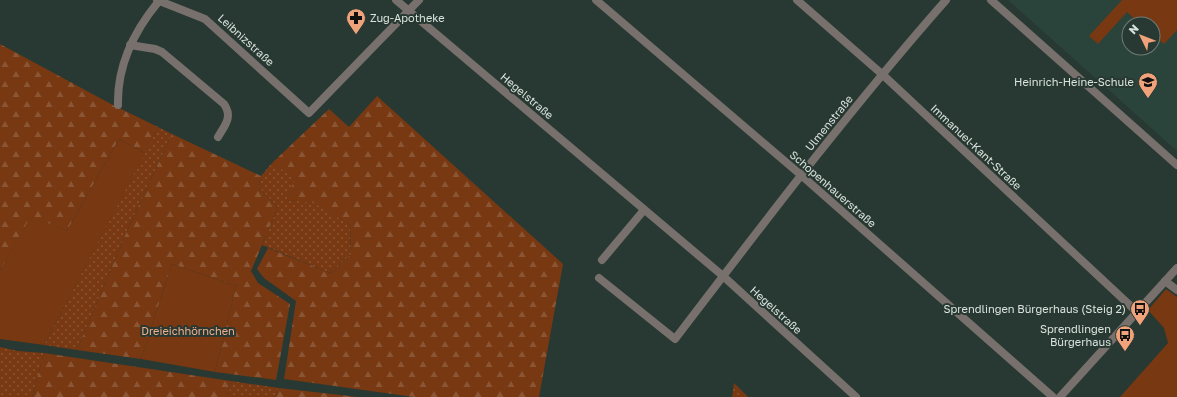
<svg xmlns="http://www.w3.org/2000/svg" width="1177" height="397" font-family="'Golos Text',sans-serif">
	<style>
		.built { fill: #2b443b; fill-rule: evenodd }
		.grass { fill: url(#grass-dots) }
		.forest { fill: url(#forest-firs) }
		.green { fill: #773812 }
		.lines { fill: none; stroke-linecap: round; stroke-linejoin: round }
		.minor { stroke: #77706c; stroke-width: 8 }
		.labels { text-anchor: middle; stroke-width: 4; stroke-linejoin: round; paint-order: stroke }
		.poi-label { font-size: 11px; fill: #d9e3de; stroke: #283832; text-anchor: end }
		.street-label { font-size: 11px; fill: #d9e3de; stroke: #283832 }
		.park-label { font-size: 11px; fill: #f1af8d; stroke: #283832 }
	</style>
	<defs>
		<pattern id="grass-dots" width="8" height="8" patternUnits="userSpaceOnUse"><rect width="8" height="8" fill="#773812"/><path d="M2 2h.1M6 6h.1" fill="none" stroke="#8a5534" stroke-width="1.8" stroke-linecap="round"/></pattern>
		<pattern id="forest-firs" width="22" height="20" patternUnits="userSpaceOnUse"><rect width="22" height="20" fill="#773812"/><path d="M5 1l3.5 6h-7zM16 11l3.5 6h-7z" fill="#8a5534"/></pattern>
	</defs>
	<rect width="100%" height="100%" fill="#283832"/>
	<!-- built -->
	<path class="built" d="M1008 0H1177V151ZM1129 24H1153V48H1129Z"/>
	<!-- grass -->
	<g class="grass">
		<path d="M158 127 172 134 129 226 77 350 44 345Z"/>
		<path d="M272 163 296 178 287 200 314 202 350 225 351 254 330 273 262 245 278 207 258 187 261 176Z"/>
		<path d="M0 347 18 351 44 353 32 397H0Z"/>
		<path d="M231 381 279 388 274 397H228Z"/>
		<path d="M734 383 748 397H732Z"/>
	</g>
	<!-- forest -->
	<g class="forest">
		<path d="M0 44 111 104 158 127 145 153 119 139 67 231 31 217 0 271Z"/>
		<path d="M377 96 563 264 539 397H414L284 379 296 301 264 278 257 269 268 248 330 273 351 254 350 225 314 203 287 200 295 178 272 163 329 109 349 127Z"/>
		<path d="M172 134 261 176 258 187 278 207 251 271 258 283 290 304 276 380 215 372 236 286 172 264 141 359 77 350 129 226Z"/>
		<path d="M44 353 231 381 228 397H32Z"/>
		<path d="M279 388 358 397H274Z"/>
	</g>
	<!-- green -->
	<g class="green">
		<path d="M1122 0H1177V30L1164 44 1153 35V24H1140L1127 12 1098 44 1089 36Z"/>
		<path d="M119 139 145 153 44 345 0 339V271L31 216 67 231Z"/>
		<path d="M172 264 236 286 215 372 141 359Z"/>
		<path d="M1166 289 1177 297V397H1120L1168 343 1164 328 1148 310Z"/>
	</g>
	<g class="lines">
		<!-- minor -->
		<g class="minor">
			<path d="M157 0 205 19 309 113 419 0"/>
			<path d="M396 0 723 276 856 397"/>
			<path d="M596 0 801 175 1053 397"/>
			<path d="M797 0 883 75 1137 312"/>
			<path d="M991 0 1177 165"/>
			<path d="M130 45 155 49 162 52 224 104C233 117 225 125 218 137"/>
			<path d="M118 105C117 65 134 31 159 1"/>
			<path d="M602 260 644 210"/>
			<path d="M599 278 675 339C763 224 850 109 946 0"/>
			<path d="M1165 281 1177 290"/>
			<path d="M1060 397 1177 268"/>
		</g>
	</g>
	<!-- icons -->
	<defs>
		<symbol id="pharmacy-pin" viewBox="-11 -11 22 30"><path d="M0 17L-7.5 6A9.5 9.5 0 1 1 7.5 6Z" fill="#f0a27a" stroke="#283832"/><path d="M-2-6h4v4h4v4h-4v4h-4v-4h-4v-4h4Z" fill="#111"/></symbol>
		<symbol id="school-pin" viewBox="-11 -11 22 30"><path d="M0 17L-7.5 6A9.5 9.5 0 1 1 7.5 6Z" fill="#f0a27a" stroke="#283832"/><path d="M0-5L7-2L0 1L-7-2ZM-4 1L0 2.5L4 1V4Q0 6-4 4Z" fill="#111"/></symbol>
		<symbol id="bus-pin" viewBox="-11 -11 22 30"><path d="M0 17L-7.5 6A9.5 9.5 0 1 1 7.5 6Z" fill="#f0a27a" stroke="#283832"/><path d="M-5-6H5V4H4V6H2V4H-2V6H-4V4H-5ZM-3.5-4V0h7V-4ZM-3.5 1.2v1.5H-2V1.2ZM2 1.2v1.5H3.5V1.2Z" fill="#111"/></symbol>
	</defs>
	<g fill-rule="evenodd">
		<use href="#pharmacy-pin" x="345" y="7" width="22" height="30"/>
		<use href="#school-pin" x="1137" y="71" width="22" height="30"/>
		<use href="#bus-pin" x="1129" y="298" width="22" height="30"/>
		<use href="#bus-pin" x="1114" y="324" width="22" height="30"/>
	</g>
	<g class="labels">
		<!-- poi labels -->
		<g class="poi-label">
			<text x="370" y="22" text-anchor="start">Zug-Apotheke</text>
			<text x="1134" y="86">Heinrich-Heine-Schule</text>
			<text x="1126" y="313">Sprendlingen Bürgerhaus (Steig 2)</text>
			<text x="1111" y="333">Sprendlingen<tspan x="1111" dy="13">Bürgerhaus</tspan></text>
		</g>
		<!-- street labels -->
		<g class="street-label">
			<text transform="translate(246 40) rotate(42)" y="4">Leibnizstraße</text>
			<text transform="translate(527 96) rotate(40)" y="4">Hegelstraße</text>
			<text transform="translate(829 123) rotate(-51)" y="4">Ulmenstraße</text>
			<text transform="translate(976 147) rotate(43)" y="4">Immanuel-Kant-Straße</text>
			<text transform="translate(833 189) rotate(41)" y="4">Schopenhauerstraße</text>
			<text transform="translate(776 310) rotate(42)" y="4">Hegelstraße</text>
		</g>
		<!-- park labels -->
		<g class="park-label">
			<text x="188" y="335">Dreieichhörnchen</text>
		</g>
	</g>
	<!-- north arrow -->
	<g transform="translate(1141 36) rotate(313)"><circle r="19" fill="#283832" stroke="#6f7c77"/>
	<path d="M0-3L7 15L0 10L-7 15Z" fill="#f0a27a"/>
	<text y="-6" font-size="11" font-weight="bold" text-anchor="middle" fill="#d9e3de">N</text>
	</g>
</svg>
